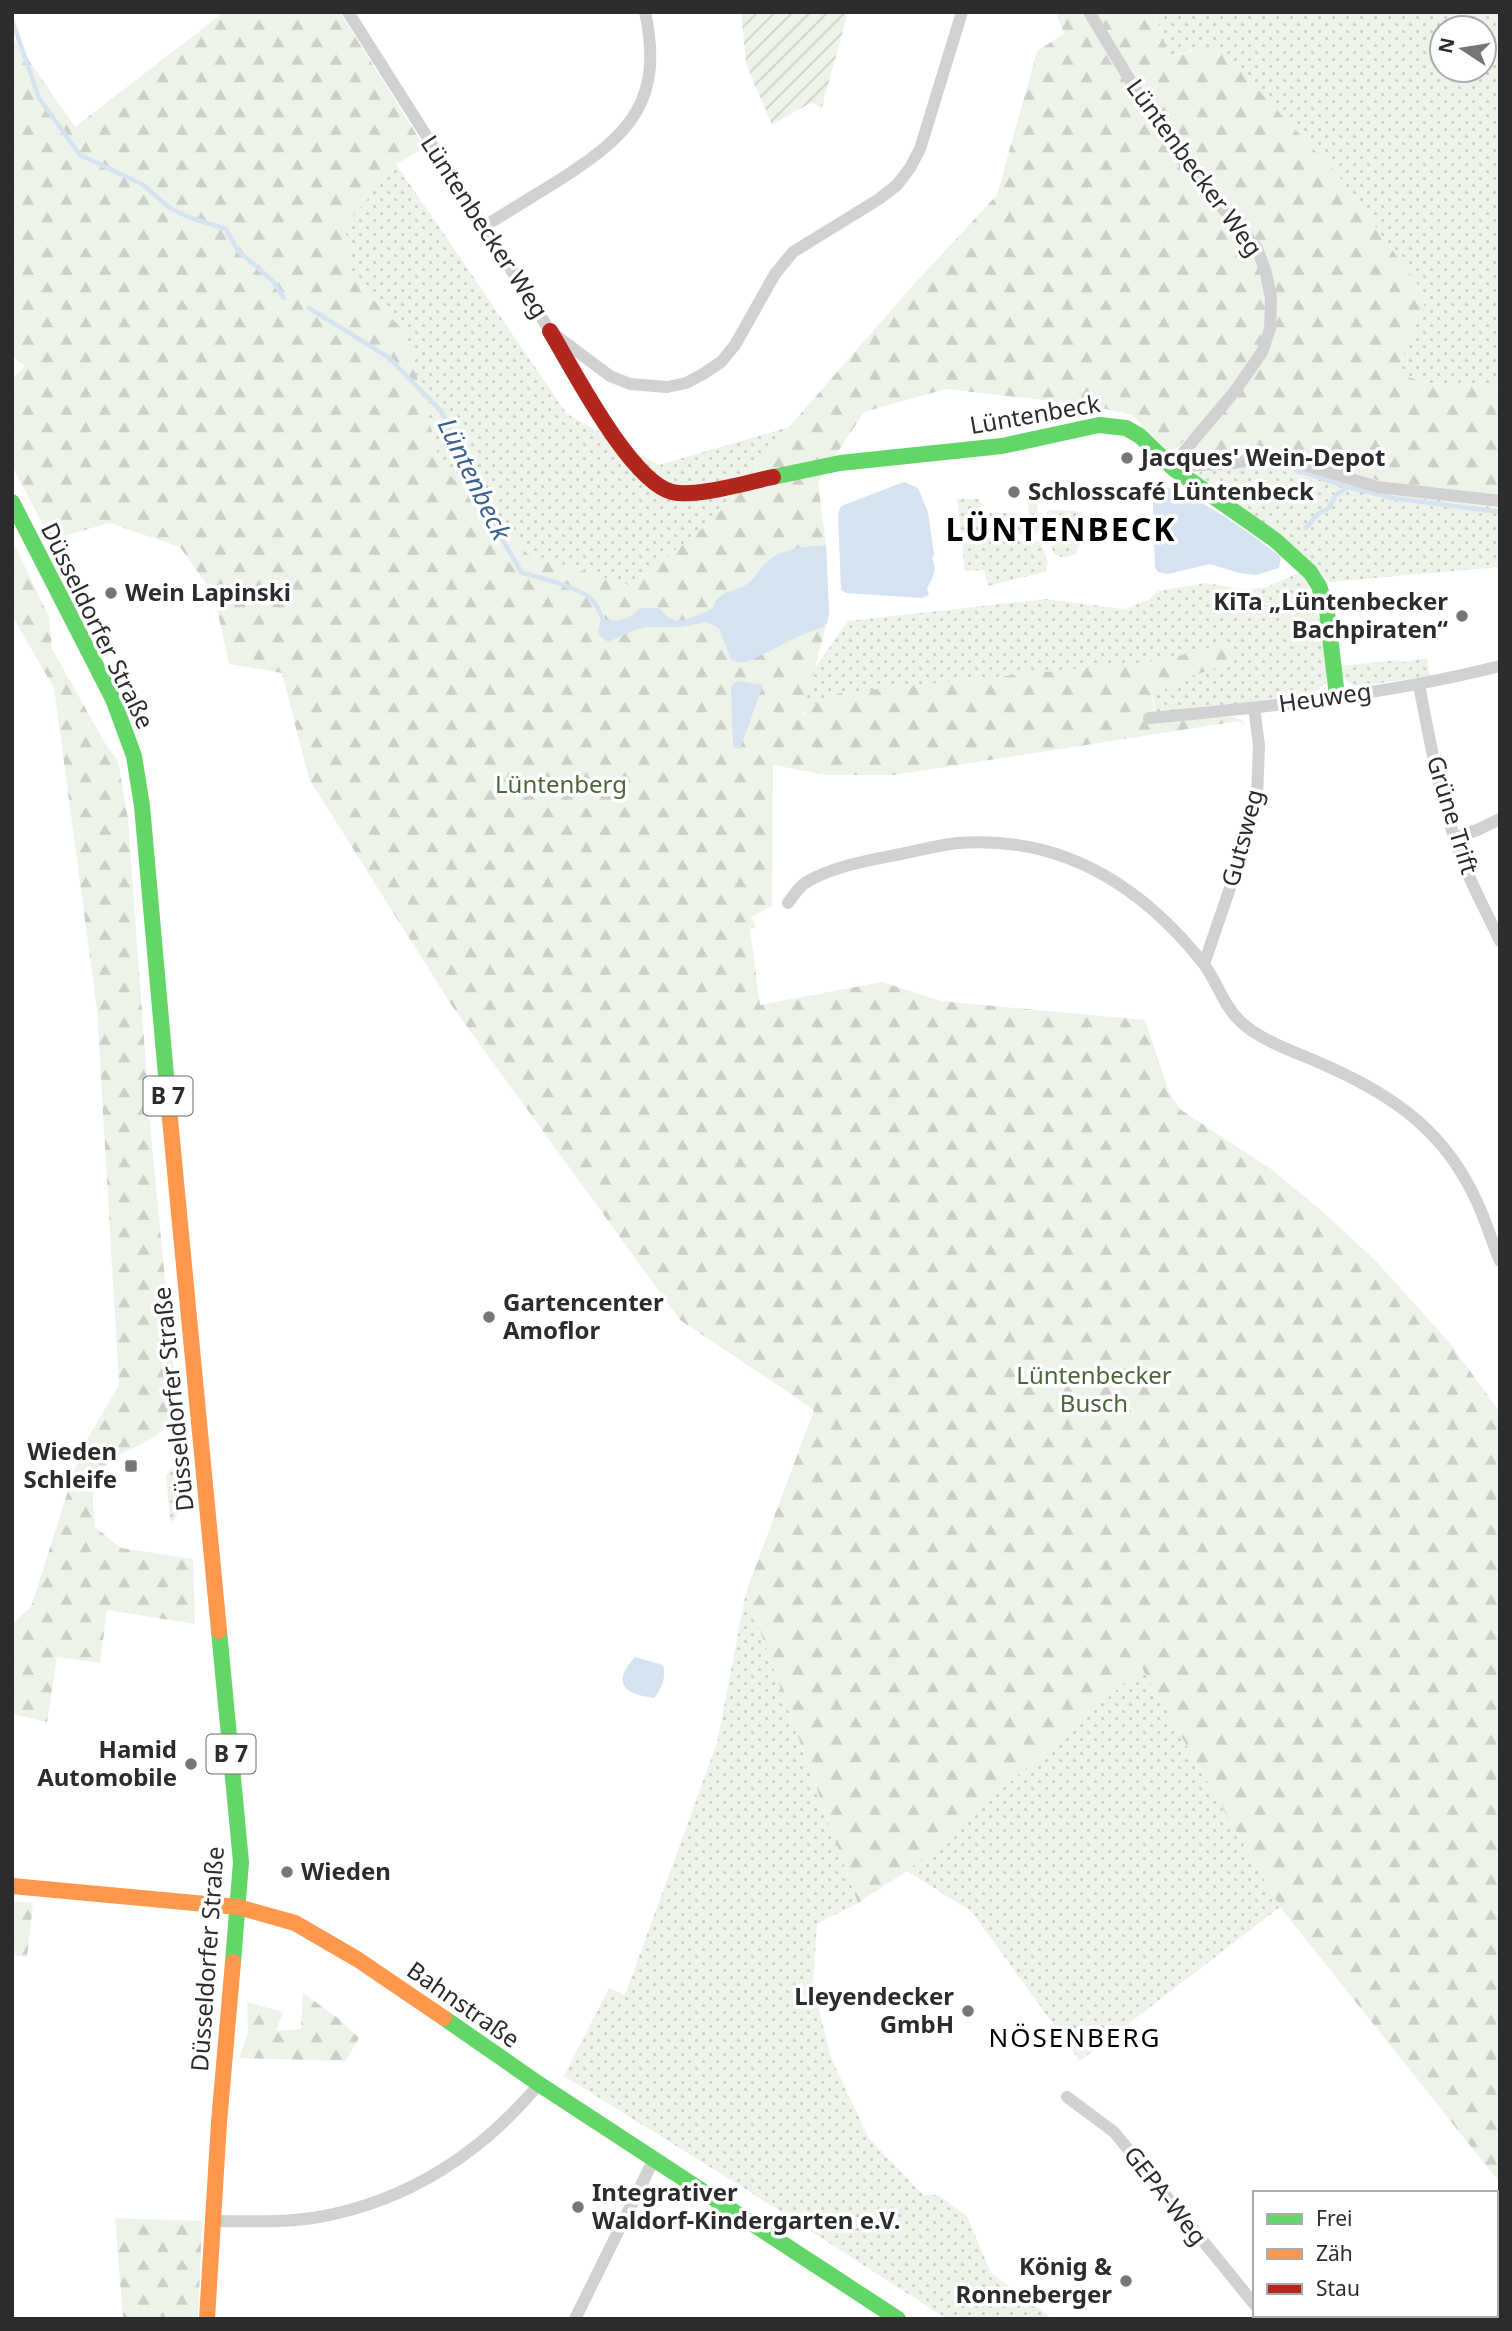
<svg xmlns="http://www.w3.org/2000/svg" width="1512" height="2331" font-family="'Noto Sans',sans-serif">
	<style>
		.grass { fill: url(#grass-dots); fill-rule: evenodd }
		.forest { fill: url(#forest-firs) }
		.garden { fill: url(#garden-furrows) }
		.water { fill: #d6e3f1 }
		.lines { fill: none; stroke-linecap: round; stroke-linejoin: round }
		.stream { stroke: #d6e3f1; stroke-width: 4.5 }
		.street { stroke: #d1d1d1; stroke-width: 12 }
		.fast { stroke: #63d668; stroke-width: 16 }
		.slow { stroke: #ff974d; stroke-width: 16 }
		.jam { stroke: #b3261e; stroke-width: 16 }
		.poi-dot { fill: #767676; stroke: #fff; stroke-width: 2.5 }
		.labels { text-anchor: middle; stroke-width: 7; stroke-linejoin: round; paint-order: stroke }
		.shield { fill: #fff; stroke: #6b6b6b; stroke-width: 2 }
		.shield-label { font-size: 23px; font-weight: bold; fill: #2c2c2c }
		.street-label { font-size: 24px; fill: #2c2c2c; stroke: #fff }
		.poi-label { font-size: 24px; font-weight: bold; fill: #2c2c2c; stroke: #fff; text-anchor: start }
		.park-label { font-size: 24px; fill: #4a673a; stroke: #fff }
		.water-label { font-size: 26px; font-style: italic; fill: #3b638e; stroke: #fff }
		.neighbourhood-label { font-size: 26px; letter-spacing: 2px; fill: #000; stroke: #fff }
		.district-label { font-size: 32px; font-weight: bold; letter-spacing: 2px; fill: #000; stroke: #fff }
	</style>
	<defs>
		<pattern id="grass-dots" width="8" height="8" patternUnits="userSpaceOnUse" patternTransform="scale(1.75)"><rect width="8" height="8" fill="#eef3ea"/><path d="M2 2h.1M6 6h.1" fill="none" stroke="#ccd0c9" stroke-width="1.8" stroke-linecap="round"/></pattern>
		<pattern id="forest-firs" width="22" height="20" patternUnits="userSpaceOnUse" patternTransform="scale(1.75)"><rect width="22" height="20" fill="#eef3ea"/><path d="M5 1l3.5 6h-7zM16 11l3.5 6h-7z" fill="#ccd0c9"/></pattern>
		<pattern id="garden-furrows" width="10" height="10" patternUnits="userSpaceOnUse" patternTransform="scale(1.75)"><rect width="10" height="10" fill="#eef3ea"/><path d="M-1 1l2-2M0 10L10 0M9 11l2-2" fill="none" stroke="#ccd0c9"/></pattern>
	</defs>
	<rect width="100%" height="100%" fill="#fff"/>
	<!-- grass -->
	<g class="grass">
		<path d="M1155 12H1500V388L1427 383 1396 373 1427 298 1337 174 1192 50 1169 57ZM1442 28H1484V70H1442Z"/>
		<path d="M396 164 567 414 659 465 789 427 713 520 631 586 528 554 441 466 405 333 352 278 345 226Z"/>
		<path d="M1266 464 1289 465 1391 493 1500 508V567L1330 582 1308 560 1196 476 1201 471Z"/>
		<path d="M1028 498H1035L1037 501 1040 532C1021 536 1006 534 991 522L989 513H1017L1018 523H1029Z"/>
		<path d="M957 499H979L987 526C1003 538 1021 543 1040 541L1048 563 1045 572 988 586 984 570 965 571Z"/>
		<path d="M1049 510 1078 511 1080 543 1076 554 1064 558 1054 554 1048 539 1047 513Z"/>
		<path d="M1300 572C1319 601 1328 647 1326 683L1315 692 1156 717 1150 680 839 693 815 704 801 716 803 685 848 621 1046 599 1124 609 1148 600 1158 591 1206 583 1240 589 1265 588Z"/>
		<path d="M1427 658 1430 676 1360 686H1353L1342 677 1340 666 1398 660 1402 662Z"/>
		<path d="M174 1465H181C182 1484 187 1507 172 1522L170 1519 166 1475Z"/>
		<path d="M746 1592 858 1903 817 1924 813 1986 831 2058 869 2138 923 2195H938L967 2216 991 2273 1053 2319H947L750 2192 564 2076 609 1988 625 1995 717 1743Z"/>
		<path d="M1142 1668 1280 1907 1080 2061 972 1912 907 1871Z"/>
	</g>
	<!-- forest -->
	<g class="forest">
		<path d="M224 12H340L425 148 396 164 345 226 352 278 405 332 441 466 528 554 631 586 713 520 789 427 915 283 997 195 1037 51 1064 34 1056 12H1155L1169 57 1216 45 1337 174 1427 298 1396 373 1427 383 1500 388V496L1381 481 1272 452 1233 456 1229 460H1194L1191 456 1189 436 1171 454 1132 415 1093 406 946 389 864 412 818 482 826 545 829 614 802 717 815 703 840 693 1163 660 1222 644 1230 655 1224 666 1184 678 1152 697 1155 724C1179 722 1222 708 1243 721L1244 725 1239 721 894 775H826L773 765 772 906 751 917 756 927 750 929 760 1005 882 982 941 1001 1145 1020 1169 1092 1181 1110 1271 1169 1322 1211 1377 1262 1448 1341 1500 1412V2291L1496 2298 1495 2193 1500 2183 1280 1907 1142 1668 907 1871 858 1903 746 1592 814 1410 680 1320 452 1006 309 779 282 673 229 664 214 595 180 547 109 523 51 540 12 466V378L25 366 12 356V36L75 127Z"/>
		<path d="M12 540 49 617 52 649 105 743 118 761 128 819 151 1135 175 1382C174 1392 176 1405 173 1414 156 1457 95 1440 93 1500 92 1508 95 1518 95 1527L121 1548 193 1559 195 1624 107 1610 100 1663 57 1657 47 1722 12 1714V1624L31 1607 81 1450 119 1385 97 1010 54 688 12 616Z"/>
		<path d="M12 1901 33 1903 27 1957 12 1955Z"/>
		<path d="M303 1993 339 2019 359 2038 346 2061 239 2058 248 2033 247 2002 283 2012 276 2031 301 2029Z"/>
		<path d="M115 2218 202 2221 198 2319H123Z"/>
	</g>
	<!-- garden -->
	<path class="garden" d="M741 12H848L822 107 810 103 772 125 746 64Z"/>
	<!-- water -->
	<g class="water">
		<path d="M904 482 918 488 928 512 934 555 932 559C939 570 931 579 927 589L929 595 922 598 846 593 841 590 838 514 841 506Z"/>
		<path d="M1166 487C1209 502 1245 530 1281 557L1279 568 1256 575 1239 573 1210 564 1168 574 1158 572 1155 567 1153 504 1159 489Z"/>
		<path d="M826 545 829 614 827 623 823 627 799 636 752 660 741 663 731 660 719 628 706 622 682 627H647L635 630 608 642 601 637 598 632 601 619C617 622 628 621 640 608H658C663 611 666 617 672 619 682 624 703 613 713 608 718 588 738 593 751 581 758 575 761 565 769 560 786 547 806 547 826 545Z"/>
		<path d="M739 681 763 685 740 749 733 746 731 688 733 683Z"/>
		<path d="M635 1657 663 1665C667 1676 661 1690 654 1698 624 1694 611 1683 635 1657Z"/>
	</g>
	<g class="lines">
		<!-- stream -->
		<g class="stream">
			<path d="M12 20 39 98 80 155 142 184 170 208 188 217 226 229 238 251 272 280 284 298"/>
			<path d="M309 308 388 357 441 411 483 507 522 573C537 576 582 589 591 599 597 604 599 612 603 619"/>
			<path d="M1296 470 1348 487"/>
			<path d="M1306 528 1318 514 1328 509 1336 495 1348 487 1392 498 1500 512"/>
		</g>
		<!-- street -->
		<g class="street">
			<path d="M348 12 550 331 610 376 630 384 667 387 686 383 703 374 721 362 735 345 775 274 793 252 879 199 897 185 910 168 920 149 962 12"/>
			<path d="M1089 12 1142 100 1168 134 1185 164 1257 248 1266 273 1271 298 1270 329 1262 352 1235 391 1171 467"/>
			<path d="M483 227C509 211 535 195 561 179 631 134 664 100 645 12"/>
			<path d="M1171 467 1233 463 1268 457 1295 462 1378 487 1500 501"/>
			<path d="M1419 685C1429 736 1438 788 1454 837 1465 873 1484 907 1500 941"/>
			<path d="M1149 718C1267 707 1385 695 1500 666"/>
			<path d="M1454 838 1477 830 1500 819"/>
			<path d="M788 903C793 896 799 887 805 883 833 866 871 860 901 854 920 850 939 845 958 843 1061 835 1141 885 1203 963 1217 981 1223 1005 1240 1021 1261 1042 1302 1054 1329 1067 1396 1097 1446 1133 1477 1202 1486 1221 1492 1242 1500 1261"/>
			<path d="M1204 964 1246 841 1257 797 1259 745 1254 708"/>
			<path d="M1067 2097 1114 2132 1128 2149 1255 2305"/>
			<path d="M212 2221C247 2221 284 2223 319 2217 408 2201 482 2153 539 2084"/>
			<path d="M1263 2315 1266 2319"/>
			<path d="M575 2319 654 2159"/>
		</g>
		<!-- fast -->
		<g class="fast">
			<path d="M773 477 840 463 1002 446 1099 425 1126 428 1140 436 1174 469 1275 540 1310 572 1319 586 1327 611 1337 696"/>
			<path d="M12 502 113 699 134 756 142 806 168 1098"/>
			<path d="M219 1631 241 1862 233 1962"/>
			<path d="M444 2018 539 2084 898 2319"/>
		</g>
		<!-- slow -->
		<g class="slow">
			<path d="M168 1098 219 1631"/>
			<path d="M12 1886 238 1907 295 1923 357 1959 444 2018"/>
			<path d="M207 2319 219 2122 233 1962"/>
		</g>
		<!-- jam -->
		<path class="jam" d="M550 331C573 369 630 481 672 492 695 498 748 482 773 477"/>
	</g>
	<!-- markers -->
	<g class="poi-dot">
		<circle cx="1127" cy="458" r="7"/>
		<circle cx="1014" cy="492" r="7"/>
		<circle cx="111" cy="593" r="7"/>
		<circle cx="1462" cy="616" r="7"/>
		<circle cx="489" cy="1317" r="7"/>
		<rect x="124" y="1459" width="14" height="14" rx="3.5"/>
		<circle cx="191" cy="1764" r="7"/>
		<circle cx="287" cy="1872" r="7"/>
		<circle cx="968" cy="2011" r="7"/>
		<circle cx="578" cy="2207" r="7"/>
		<circle cx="1126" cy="2281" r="7"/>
	</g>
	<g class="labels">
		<!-- shield labels -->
		<g class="shield">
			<rect x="143.5" y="1076.5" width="49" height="39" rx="5"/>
			<rect x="206.5" y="1734.5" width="49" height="39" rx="5"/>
		</g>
		<g class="shield-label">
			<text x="168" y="1104">B 7</text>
			<text x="231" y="1762">B 7</text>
		</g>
		<!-- street labels -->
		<g class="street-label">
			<text transform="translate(1194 168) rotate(54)" y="8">Lüntenbecker Weg</text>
			<text transform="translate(484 227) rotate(57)" y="8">Lüntenbecker Weg</text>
			<text transform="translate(1035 415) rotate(-10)" y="8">Lüntenbeck</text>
			<text transform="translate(97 626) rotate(64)" y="8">Düsseldorfer Straße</text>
			<text transform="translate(1325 698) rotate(-8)" y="8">Heuweg</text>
			<text transform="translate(1452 815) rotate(73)" y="8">Grüne Trift</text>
			<text transform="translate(1243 838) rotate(-75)" y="8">Gutsweg</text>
			<text transform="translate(174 1399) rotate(-96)" y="8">Düsseldorfer Straße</text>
			<text transform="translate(208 1959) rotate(-86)" y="8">Düsseldorfer Straße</text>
			<text transform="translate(463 2005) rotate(35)" y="8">Bahnstraße</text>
			<text transform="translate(1165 2196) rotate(52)" y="8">GEPA-Weg</text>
		</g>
		<!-- poi labels -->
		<g class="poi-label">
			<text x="1141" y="466">Jacques' Wein-Depot</text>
			<text x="1028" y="500">Schlosscafé Lüntenbeck</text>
			<text x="125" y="601">Wein Lapinski</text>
			<text x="1448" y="610" text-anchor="end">KiTa „Lüntenbecker<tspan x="1448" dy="28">Bachpiraten“</tspan></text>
			<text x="503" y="1311">Gartencenter<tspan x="503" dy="28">Amoflor</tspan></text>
			<text x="117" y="1460" text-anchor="end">Wieden<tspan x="117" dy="28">Schleife</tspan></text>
			<text x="177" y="1758" text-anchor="end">Hamid<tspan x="177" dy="28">Automobile</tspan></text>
			<text x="301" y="1880">Wieden</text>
			<text x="954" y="2005" text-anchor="end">Lleyendecker<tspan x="954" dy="28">GmbH</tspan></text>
			<text x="592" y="2201">Integrativer<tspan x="592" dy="28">Waldorf-Kindergarten e.V.</tspan></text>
			<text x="1112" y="2275" text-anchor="end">König &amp;<tspan x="1112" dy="28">Ronneberger</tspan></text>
		</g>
		<!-- park labels -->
		<g class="park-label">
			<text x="561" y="793">Lüntenberg</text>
			<text x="1094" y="1384">Lüntenbecker<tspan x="1094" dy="28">Busch</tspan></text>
		</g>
		<!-- water labels -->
		<g class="water-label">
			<text transform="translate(474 479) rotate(64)" y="9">Lüntenbeck</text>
		</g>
		<!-- neighbourhood labels -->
		<g class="neighbourhood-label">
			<text x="1075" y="2047">NÖSENBERG</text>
		</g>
		<!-- district labels -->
		<g class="district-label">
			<text x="1061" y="541">LÜNTENBECK</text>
		</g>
	</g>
	<!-- border -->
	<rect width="1512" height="2331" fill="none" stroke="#2c2c2c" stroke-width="28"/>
	<!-- legend -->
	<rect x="1253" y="2191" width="245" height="126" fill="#ffffff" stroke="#ababab" stroke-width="2"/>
	<rect x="1267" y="2214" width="35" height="10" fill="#63d668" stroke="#ababab" stroke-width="2"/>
	<text x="1316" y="2226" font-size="21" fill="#2c2c2c">Frei</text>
	<rect x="1267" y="2249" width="35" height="10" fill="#ff974d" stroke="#ababab" stroke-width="2"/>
	<text x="1316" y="2261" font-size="21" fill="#2c2c2c">Zäh</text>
	<rect x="1267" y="2284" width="35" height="10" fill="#b3261e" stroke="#ababab" stroke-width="2"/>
	<text x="1316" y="2296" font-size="21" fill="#2c2c2c">Stau</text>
	<!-- north arrow -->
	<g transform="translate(1463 49) rotate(282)"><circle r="33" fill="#ffffff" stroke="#ababab" stroke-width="2"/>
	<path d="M0-5L12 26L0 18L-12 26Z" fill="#767676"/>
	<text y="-10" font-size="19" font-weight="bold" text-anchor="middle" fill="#2c2c2c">N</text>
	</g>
</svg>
